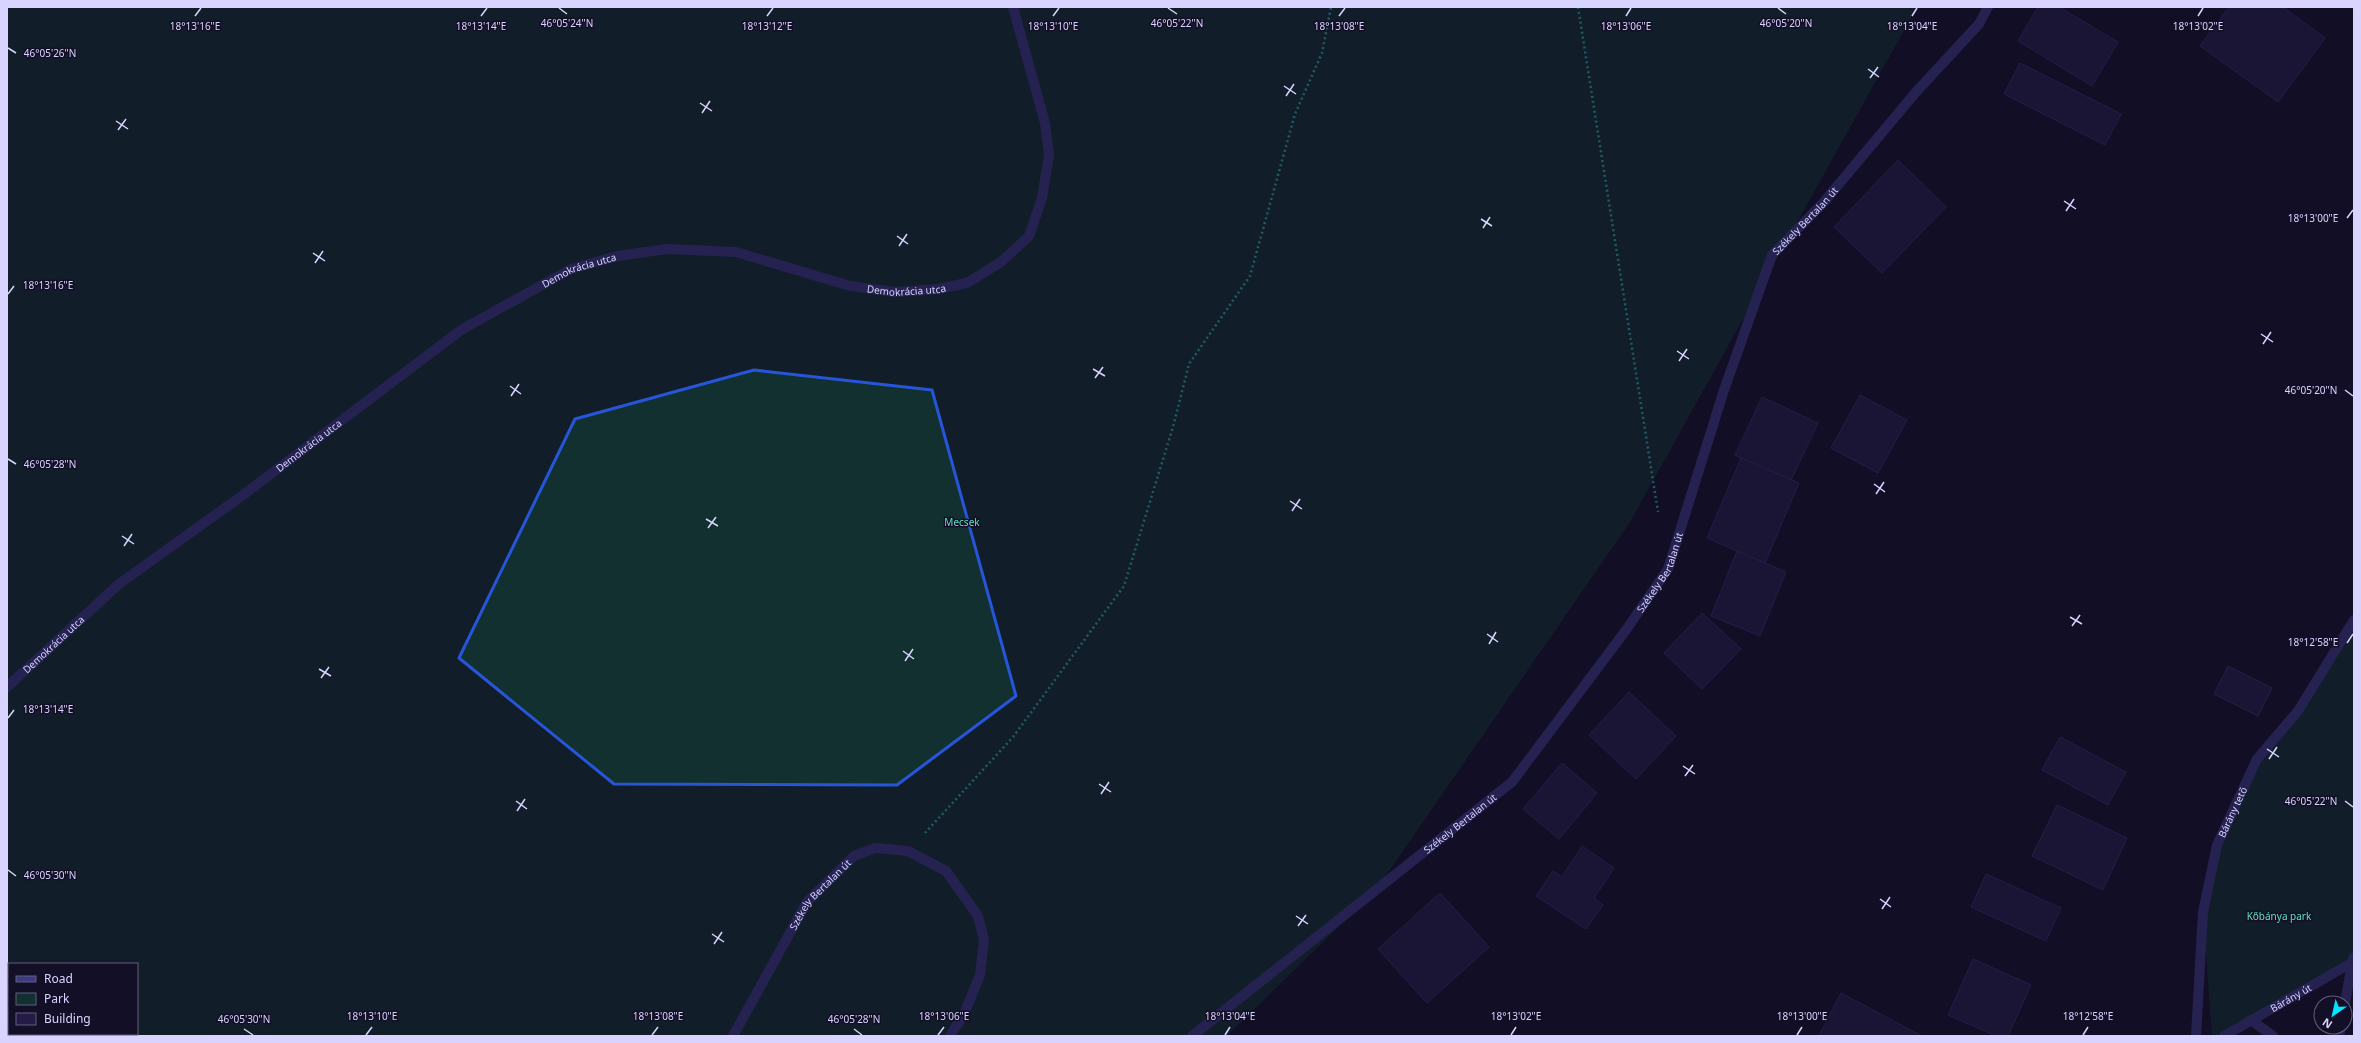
<svg xmlns="http://www.w3.org/2000/svg" width="2361" height="1043" font-family="'Noto Sans',sans-serif">
	<style>
		.green { fill: #12302f; fill-rule: evenodd }
		.building { fill: #241b47; stroke: #3b2d73 }
		.lines { fill: none; stroke-linecap: round; stroke-linejoin: round }
		.path { stroke: #2fb8b0; stroke-width: 2.5; stroke-dasharray: 2 3; stroke-linecap: butt }
		.minor { stroke: #3d3a85; stroke-width: 10 }
		.tertiary { stroke: #3d3a85; stroke-width: 10 }
		.marked { fill: none; stroke: #2655da; stroke-width: 3; stroke-linejoin: round }
		.ticks { fill: none; stroke: #d9d4ff; stroke-width: 1.5 }
		.labels { text-anchor: middle; stroke-width: 3; stroke-linejoin: round; paint-order: stroke }
		.street-label { font-size: 10px; fill: #d9d4ff; stroke: #130f26 }
		.park-label { font-size: 10px; fill: #5fe0c0; stroke: #130f26 }
		.ticks-label { font-size: 10px; text-anchor: middle; fill: #d9d4ff; stroke: #130f26; stroke-width: 3; stroke-linejoin: round; paint-order: stroke }
	</style>
	<rect width="100%" height="100%" fill="#130f26"/>
	<!-- green -->
	<g class="green">
		<path d="M7 7H1917L1630 522 1376 890 1227 1036H7ZM9 964H137V1034H9Z"/>
		<path d="M2354 621V956L2224 1036H2212L2203 912 2217 845 2250 776Z"/>
	</g>
	<!-- building -->
	<g class="building">
		<path d="M2038 7H2059L2118 42 2092 86 2018 41Z"/>
		<path d="M2229 7H2283L2325 38 2278 102 2200 46Z"/>
		<path d="M2020 63 2121 114 2105 145 2004 94Z"/>
		<path d="M1898 160 1946 207 1882 273 1834 227Z"/>
		<path d="M1860 395 1907 420 1878 473 1831 448Z"/>
		<path d="M1762 397 1818 423 1791 480 1735 455Z"/>
		<path d="M1741 458 1799 483 1765 563 1707 538Z"/>
		<path d="M1737 551 1786 572 1760 636 1711 616Z"/>
		<path d="M1702 613 1741 649 1702 689 1664 653Z"/>
		<path d="M2228 666 2272 688 2258 716 2214 694Z"/>
		<path d="M1629 692 1676 736 1636 779 1589 735Z"/>
		<path d="M2060 737 2126 772 2108 805 2042 770Z"/>
		<path d="M1562 763 1597 793 1559 839 1523 809Z"/>
		<path d="M2057 805 2127 838 2103 890 2032 856Z"/>
		<path d="M1582 846 1614 868 1594 898 1603 905 1586 929 1536 896 1553 871 1562 877Z"/>
		<path d="M1986 874 2061 908 2046 941 1971 907Z"/>
		<path d="M1440 893 1489 947 1427 1003 1378 949Z"/>
		<path d="M1973 959 2031 985 2008 1036H1996L1948 1015Z"/>
		<path d="M1841 993 1922 1036H1819Z"/>
	</g>
	<g class="lines">
		<!-- path -->
		<g class="path">
			<path d="M1578 7 1658 512"/>
			<path d="M925 833 1013 737 1124 586 1173 427 1189 364 1250 276 1295 114 1322 53 1331 7"/>
		</g>
		<!-- minor -->
		<g class="minor">
			<path d="M2345 1003 2353 958"/>
			<path d="M2251 1020 2273 1036"/>
			<path id="s1" d="M733 1036 807 902 854 856 875 848 908 851 946 871 978 916 984 940 980 975 964 1014 950 1036"/>
			<path id="s2" d="M1192 1036 1512 782 1626 630 1668 569 1724 390 1772 255 1823 203 1916 92 1979 24 1988 7"/>
			<path id="s3" d="M2196 1036 2203 912 2217 845 2257 759 2298 711 2354 620"/>
			<path id="s4" d="M2224 1036 2353 962"/>
			<path d="M2339 1036 2341 1027"/>
		</g>
		<!-- tertiary -->
		<path class="tertiary" id="s5" d="M7 687 119 584 243 495 461 330 571 269 617 256 667 249 736 252 850 286 895 292 938 289 967 283 1001 262 1029 236 1042 198 1049 155 1045 123 1013 7"/>
	</g>
	<!-- marked area -->
	<path d="M0 0H2361V1043H0ZM754 370 932 390 1016 696 897 785 614 784 459 658 575 419Z" fill="#130f26" fill-opacity=".55" fill-rule="evenodd"/>
	<path class="marked" d="M754 370 932 390 1016 696 897 785 614 784 459 658 575 419Z"/>
	<!-- ticks -->
	<path class="ticks" d="M559 8 567 14M1168 8 1177 14M1778 8 1786 14M195 16 201 8M481 16 487 8M767 16 773 8M1053 16 1059 8M1339 16 1345 8M1626 16 1631 8M1912 16 1917 8M2198 16 2203 8M8 48 16 53M1868 69 1879 77M1870 78 1878 67M1284 86 1296 94M1286 96 1294 84M700 103 712 111M702 113 710 101M116 121 128 129M118 130 126 119M2064 201 2076 209M2066 211 2074 199M2347 218 2353 210M1481 219 1492 226M1483 228 1490 217M897 236 908 244M899 246 907 234M313 253 325 261M315 263 323 251M8 294 14 286M2261 334 2273 342M2263 344 2271 332M1677 351 1689 359M1679 361 1687 349M1093 369 1105 376M1095 378 1103 367M510 386 521 394M2345 390 2353 396M511 396 519 384M8 459 16 464M1874 484 1885 492M1876 494 1884 482M1290 501 1302 509M1292 511 1300 499M706 519 718 526M708 528 716 517M122 536 134 544M124 546 132 534M2070 617 2082 624M2072 626 2080 615M1487 634 1498 642M2347 643 2353 634M1489 644 1496 632M903 651 914 659M905 661 913 649M319 669 331 676M321 678 329 667M8 718 14 710M2267 749 2279 757M2269 759 2277 747M1683 766 1695 774M1685 776 1693 765M1099 784 1111 792M1101 794 1109 782M516 801 527 809M2345 801 2353 807M517 811 525 799M8 870 16 876M1880 899 1891 907M1882 909 1890 897M1296 916 1308 924M1298 926 1306 915M712 934 724 942M714 944 722 932M244 1029 253 1035M854 1029 862 1035M366 1035 372 1027M652 1035 658 1027M938 1035 944 1027M1225 1035 1230 1027M1511 1035 1516 1027M1797 1035 1802 1027M2083 1035 2088 1027"/>
	<g class="labels">
		<!-- street labels -->
		<g class="street-label">
			<text dy="4" stroke="none"><textPath href="#s2" startOffset="1051">Székely Bertalan út</textPath></text>
			<text dy="4" stroke="none"><textPath href="#s5" startOffset="711">Demokrácia utca</textPath></text>
			<text dy="4" stroke="none"><textPath href="#s5" startOffset="1047">Demokrácia utca</textPath></text>
			<text dy="4" stroke="none"><textPath href="#s5" startOffset="387">Demokrácia utca</textPath></text>
			<text dy="4" stroke="none"><textPath href="#s2" startOffset="666">Székely Bertalan út</textPath></text>
			<text dy="4" stroke="none"><textPath href="#s5" startOffset="63">Demokrácia utca</textPath></text>
			<text dy="4" stroke="none"><textPath href="#s3" startOffset="229">Bárány tető</textPath></text>
			<text dy="4" stroke="none"><textPath href="#s2" startOffset="342">Székely Bertalan út</textPath></text>
			<text dy="4" stroke="none"><textPath href="#s1" startOffset="167">Székely Bertalan út</textPath></text>
			<text dy="4" stroke="none"><textPath href="#s4" startOffset="77">Bárány út</textPath></text>
		</g>
		<!-- park labels -->
		<g class="park-label">
			<text x="962" y="526">Mecsek</text>
			<text x="2279" y="920">Kőbánya park</text>
		</g>
	</g>
	<g class="ticks-label">
		<text x="567" y="27">46°05'24"N</text>
		<text x="1177" y="27">46°05'22"N</text>
		<text x="1786" y="27">46°05'20"N</text>
		<text x="195" y="30">18°13'16"E</text>
		<text x="481" y="30">18°13'14"E</text>
		<text x="767" y="30">18°13'12"E</text>
		<text x="1053" y="30">18°13'10"E</text>
		<text x="1339" y="30">18°13'08"E</text>
		<text x="1626" y="30">18°13'06"E</text>
		<text x="1912" y="30">18°13'04"E</text>
		<text x="2198" y="30">18°13'02"E</text>
		<text x="50" y="57">46°05'26"N</text>
		<text x="2313" y="222">18°13'00"E</text>
		<text x="48" y="289">18°13'16"E</text>
		<text x="2311" y="394">46°05'20"N</text>
		<text x="50" y="468">46°05'28"N</text>
		<text x="2313" y="646">18°12'58"E</text>
		<text x="48" y="713">18°13'14"E</text>
		<text x="2311" y="805">46°05'22"N</text>
		<text x="50" y="879">46°05'30"N</text>
		<text x="372" y="1020">18°13'10"E</text>
		<text x="658" y="1020">18°13'08"E</text>
		<text x="944" y="1020">18°13'06"E</text>
		<text x="1230" y="1020">18°13'04"E</text>
		<text x="1516" y="1020">18°13'02"E</text>
		<text x="1802" y="1020">18°13'00"E</text>
		<text x="2088" y="1020">18°12'58"E</text>
		<text x="244" y="1023">46°05'30"N</text>
		<text x="854" y="1023">46°05'28"N</text>
	</g>
	<!-- border -->
	<rect width="2361" height="1043" fill="none" stroke="#d9d4ff" stroke-width="16"/>
	<!-- legend -->
	<rect x="8" y="963" width="130" height="72" fill="#130f26" stroke="#625e7d"/>
	<rect x="16" y="976" width="20" height="6" fill="#3d3a85" stroke="#625e7d"/>
	<text x="44" y="983" font-size="12" fill="#d9d4ff">Road</text>
	<rect x="16" y="993" width="20" height="12" fill="#12302f" stroke="#625e7d"/>
	<text x="44" y="1003" font-size="12" fill="#d9d4ff">Park</text>
	<rect x="16" y="1013" width="20" height="12" fill="#241b47" stroke="#625e7d"/>
	<text x="44" y="1023" font-size="12" fill="#d9d4ff">Building</text>
	<!-- north arrow -->
	<g transform="translate(2333 1015) rotate(214)"><circle r="19" fill="#130f26" stroke="#625e7d"/>
	<path d="M0-3L7 15L0 10L-7 15Z" fill="#00e5ff"/>
	<text y="-6" font-size="11" font-weight="bold" text-anchor="middle" fill="#d9d4ff">N</text>
	</g>
</svg>
